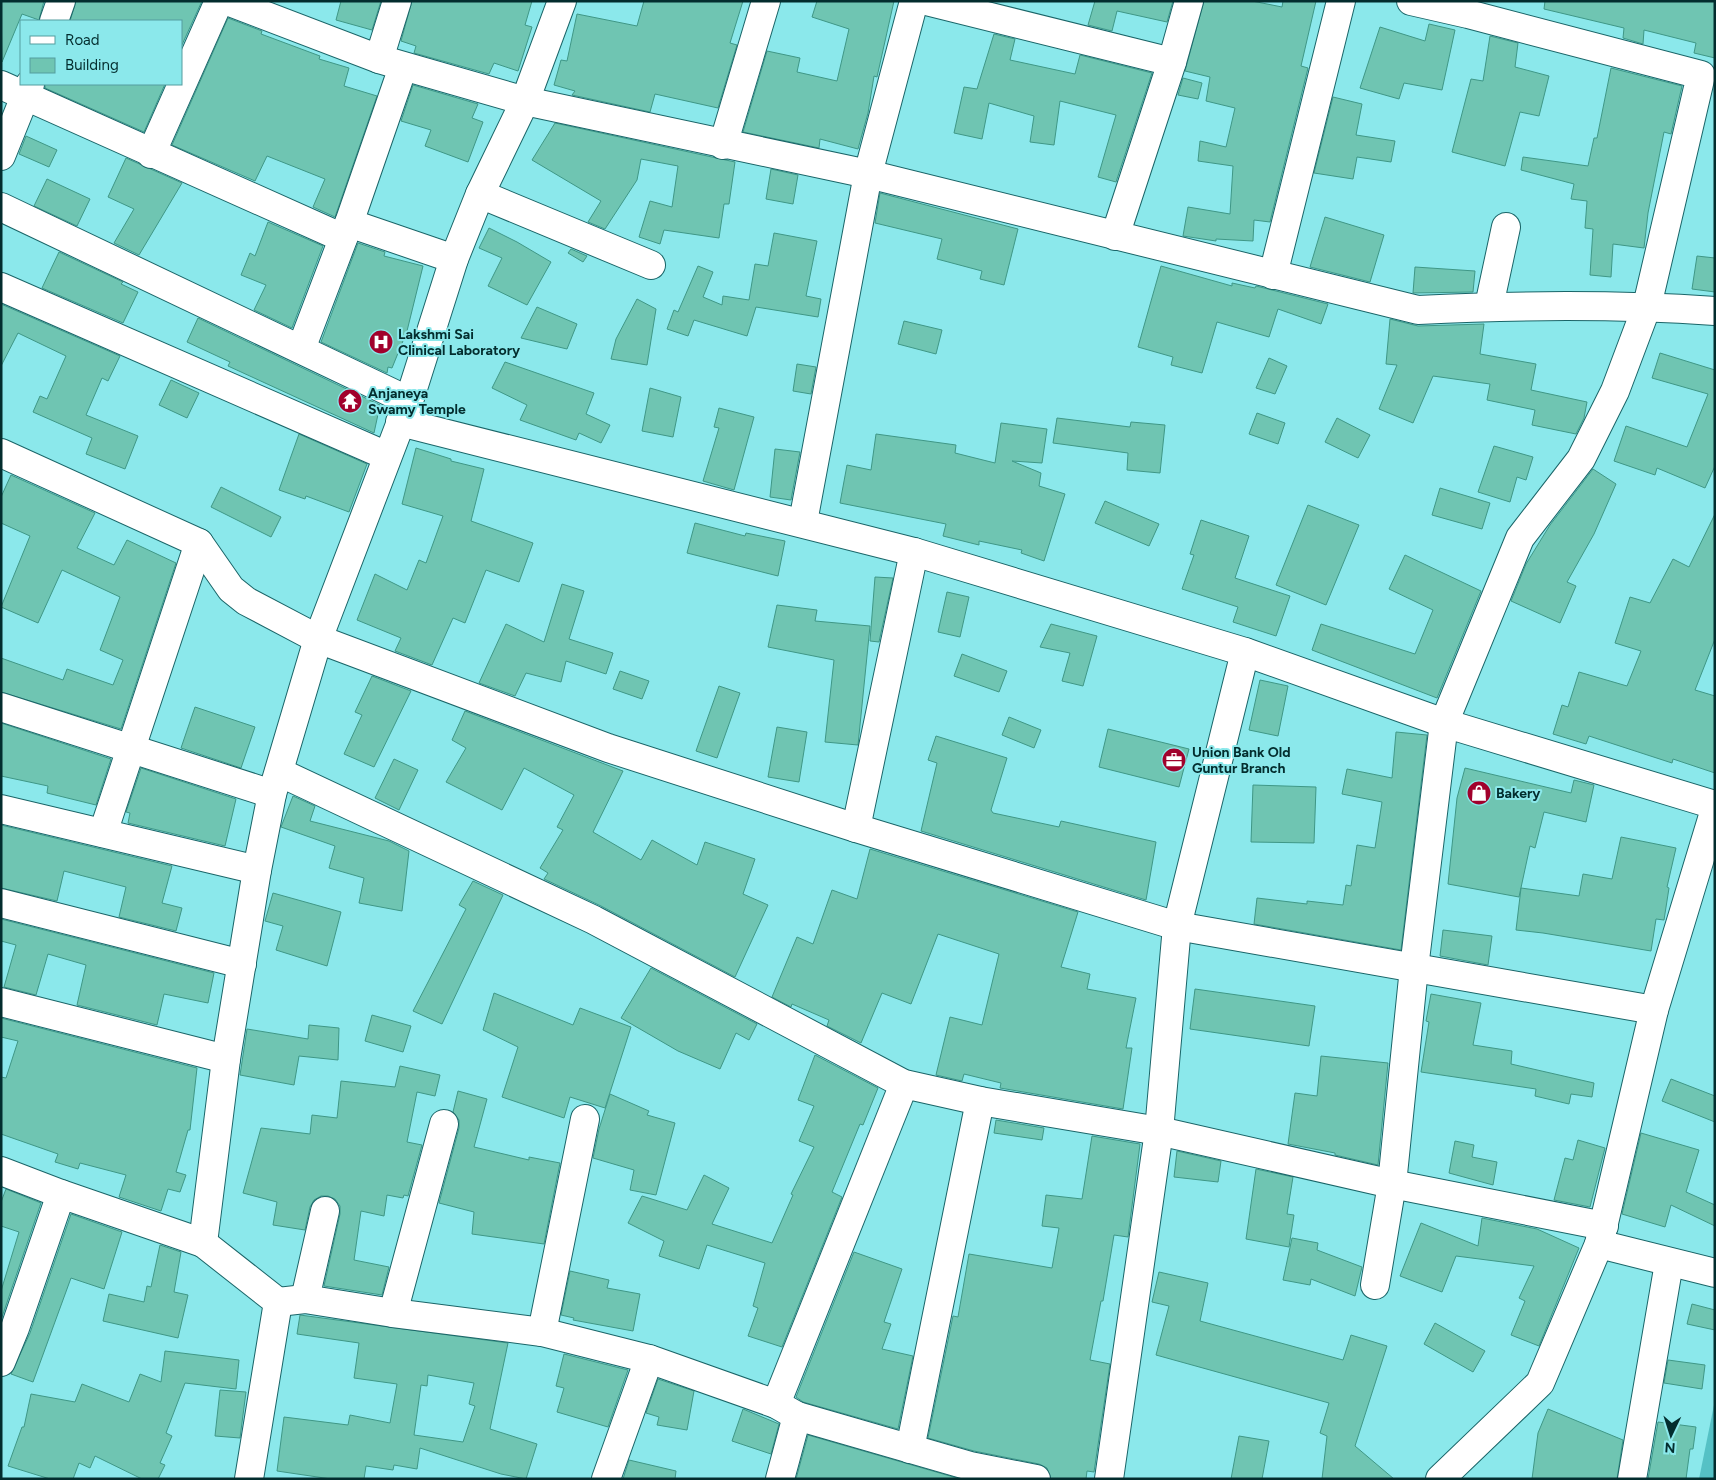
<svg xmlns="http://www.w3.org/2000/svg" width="1716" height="1480" font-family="Figtree,sans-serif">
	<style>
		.water { fill: #55c1c5 }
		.building { fill: #6fc5b2; stroke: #3f9786; fill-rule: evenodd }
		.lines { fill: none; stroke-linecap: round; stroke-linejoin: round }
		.minor-casing { stroke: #1a6568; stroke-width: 30 }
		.minor { stroke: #fff; stroke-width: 28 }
		.labels { text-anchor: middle; stroke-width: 4; stroke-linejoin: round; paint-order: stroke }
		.poi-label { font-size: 14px; font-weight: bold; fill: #032d2e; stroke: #8be8eb; text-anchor: start }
	</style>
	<rect width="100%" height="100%" fill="#8be8eb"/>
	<!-- water -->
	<path class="water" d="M1715 1400V1479H1699Z"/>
	<!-- building -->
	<g class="building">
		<path d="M1 1H44L39 20 22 14 2 62Z"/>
		<path d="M76 1H202L181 47V21H70Z"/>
		<path d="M341 1H381L372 30 336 20Z"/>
		<path d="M412 1H532L525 25 532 27 518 71 494 63 489 74 414 53 416 46 401 41Z"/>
		<path d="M644 1H743L730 43 737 45 718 108 655 94 650 112 572 95 575 91 554 85 561 60 567 61 577 14 637 26Z"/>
		<path d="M817 1H894L877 77 874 76 868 113 858 149 820 139 819 148 743 132 767 51 800 58 797 72 837 81 849 29 812 17Z"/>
		<path d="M1095 1H1173L1167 22 1117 11 1112 31 1088 25Z"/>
		<path d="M1204 1H1252L1282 7 1283 1H1316L1301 66 1308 68 1270 222 1254 220 1253 241 1216 239V241L1183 236 1188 207 1230 214 1233 166 1198 161 1200 141 1226 147 1235 108 1206 101 1210 77 1185 71Z"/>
		<path d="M1545 1H1715V58L1694 53 1696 43 1644 30 1643 44 1623 38 1624 28 1544 9Z"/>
		<path d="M228 18 262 31 261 34 320 56 319 59 349 68 344 86 377 96 335 217 313 207 325 179 267 156 255 181 172 145Z"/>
		<path d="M1429 24 1455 30 1442 90 1404 83 1399 99 1360 88 1380 27 1425 41Z"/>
		<path d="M994 34 1015 39 1010 60 1075 74 1080 55 1152 73 1116 182 1098 177 1116 115 1060 101 1054 145 1030 142 1034 116 989 103 982 139 954 133 964 87 977 89Z"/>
		<path d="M1490 36 1518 43 1515 67 1549 76 1539 116 1520 112 1505 166 1452 152 1471 79 1483 81Z"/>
		<path d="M1611 68 1682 86 1671 134 1664 132 1648 213 1644 248 1613 244 1611 277 1590 275 1593 229 1585 228 1587 201 1571 199 1574 184 1521 170 1523 157 1588 166 1594 138H1597Z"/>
		<path d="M1183 78 1202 83 1198 99 1178 95Z"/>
		<path d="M45 84H165L144 132 45 88Z"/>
		<path d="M413 85 478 104 472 118 483 122 468 162 425 146 431 130 401 121Z"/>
		<path d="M1333 97 1362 104 1356 135 1395 141 1391 162 1357 157 1353 179 1314 173Z"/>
		<path d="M555 123 735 162 729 204H724L719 238 664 230 660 244 639 237 650 201 672 207 678 166 641 159 637 180 605 229 588 222 601 201 532 160Z"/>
		<path d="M26 136 57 150 49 167 19 154Z"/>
		<path d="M126 158 182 183 139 255 114 243 134 209 108 197Z"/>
		<path d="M771 169 798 175 793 204 766 199Z"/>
		<path d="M47 179 90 199 77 226 34 206Z"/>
		<path d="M880 193 1018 229 1004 285 980 279 982 271 937 259 942 239 875 223Z"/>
		<path d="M1325 217 1384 235 1370 282 1310 267Z"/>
		<path d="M268 222 323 246 292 328 254 310 266 285 241 275 250 253 255 256Z"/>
		<path d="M489 228 517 242 551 262 527 305 488 286 502 258 479 248Z"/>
		<path d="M774 233 817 241 806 296 821 299 818 317 756 307 747 336 694 320 688 336 667 329 674 310 678 312 698 266 713 272 703 297 722 305 723 296 749 300 755 264 768 266Z"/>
		<path d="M358 243 385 252 384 256 423 266 407 331 392 368 388 367 387 373 321 342Z"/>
		<path d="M571 249 587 256 583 262 568 253Z"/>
		<path d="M59 252 123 282 121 284 138 292 123 323 42 288Z"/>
		<path d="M1697 256 1715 258V292L1692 289Z"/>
		<path d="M1161 266 1232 286V283L1255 288 1256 286 1328 304 1321 324 1278 309 1269 337 1217 322 1202 373 1171 365 1173 357 1138 347Z"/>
		<path d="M1415 267 1475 271 1473 292 1413 293Z"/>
		<path d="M637 299 656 309 647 365 611 359 616 339Z"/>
		<path d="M1 304 120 356 108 381 102 378 86 415 138 436 125 469 86 454 92 438 33 412 40 396 47 399 66 356 18 333 1 366Z"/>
		<path d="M537 307 577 324 567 349 521 338Z"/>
		<path d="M198 318 380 405 374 433 228 366 230 362 187 342Z"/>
		<path d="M1390 319 1418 326 1484 324 1480 354 1536 364 1531 390 1587 402 1584 418 1576 434 1532 425 1535 410 1487 400 1490 384 1433 376 1413 423 1379 409 1397 365 1386 364Z"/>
		<path d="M904 321 942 330 936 354 898 344Z"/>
		<path d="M1660 353 1715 370V466L1705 488 1657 468 1655 475 1614 461 1626 426 1687 447 1708 394 1652 378Z"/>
		<path d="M1269 358 1287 366 1275 394 1256 388Z"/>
		<path d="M505 362 594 393 586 414 610 425 601 443 579 433 576 440 520 420 527 405 492 388Z"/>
		<path d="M797 364 816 367 811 394 793 391Z"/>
		<path d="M171 380 199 393 187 418 159 405Z"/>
		<path d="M650 388 681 397 673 437 642 431Z"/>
		<path d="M719 408 754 417 734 490 703 481 719 428 714 427Z"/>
		<path d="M1257 413 1285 423 1278 444 1249 434Z"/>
		<path d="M1057 418 1130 427 1131 422 1165 425 1160 473 1127 470 1128 453 1053 443Z"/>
		<path d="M1337 418 1370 435 1358 458 1325 442Z"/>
		<path d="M1001 423 1047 429 1042 463 1012 461 1041 473 1039 486 1065 494 1044 561 1021 553 1022 550 979 541V545L943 536 946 524 840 503 847 465 871 470 876 434 956 445 955 453 995 463Z"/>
		<path d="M299 434 367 464 349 512 306 496 305 499 279 490Z"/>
		<path d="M1494 446 1533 457 1526 480 1517 477 1510 502 1478 492Z"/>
		<path d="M416 448 451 459V461L484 469 471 521 533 543 519 582 486 570 465 623 453 618 432 665 395 651 401 638 357 620 375 574 407 590 419 560 426 563 443 516 402 504Z"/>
		<path d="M775 449 800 452 791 500 770 497Z"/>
		<path d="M1593 469 1616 484 1594 534 1567 582 1576 586 1560 623 1511 601 1526 564 1550 525Z"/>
		<path d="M11 475 95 513 77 548 114 565 127 540 176 563 121 729 1 692V658L63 680 67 669 113 685 123 660 100 650 120 597 62 570 38 623 1 607 30 536 1 523V497Z"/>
		<path d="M221 487 281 517 271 537 211 507Z"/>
		<path d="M1440 488 1490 503 1482 529 1432 515Z"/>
		<path d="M1105 501 1159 524 1149 546 1095 523Z"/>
		<path d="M1308 505 1359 525 1326 605 1276 585Z"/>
		<path d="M1715 514V639L1695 690 1715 696V773L1673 759 1672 763 1589 736 1586 744 1553 734 1562 705 1568 707 1579 672 1627 686 1641 651 1615 643 1630 597 1650 603 1673 559 1689 567Z"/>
		<path d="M1201 520 1249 536 1235 578 1290 596 1276 636 1233 622 1238 607 1182 589 1194 555 1190 554Z"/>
		<path d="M695 523 745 536 746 533 785 541 778 576 687 553Z"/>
		<path d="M1405 555 1481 591 1437 698 1312 650 1321 624 1415 654 1433 610 1389 589Z"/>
		<path d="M875 577 893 578 879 642 870 641Z"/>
		<path d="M562 584 584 591 569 639 613 653 606 674 566 661 561 682 526 673 515 696 479 683 506 624 544 642Z"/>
		<path d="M947 592 969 597 960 637 938 632Z"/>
		<path d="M777 605 817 610 815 621 870 626 858 745 825 742 834 660 768 647Z"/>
		<path d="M1051 624 1097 636 1083 686 1062 681 1070 653 1040 647Z"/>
		<path d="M962 654 1007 671 999 692 954 676Z"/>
		<path d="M620 671 649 681 642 699 613 689Z"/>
		<path d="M372 676 411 691 374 767 344 754 362 715 355 712Z"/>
		<path d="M1260 680 1288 686 1278 736 1249 730Z"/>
		<path d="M719 686 740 693 717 758 696 751Z"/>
		<path d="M195 707 255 727 241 768 181 748Z"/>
		<path d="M465 711 623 771 593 832 641 860 652 840 697 865 705 842 755 859 743 894 768 905 735 977 601 906 544 879 548 873 540 868 563 830 557 827 574 795 524 768 502 810 446 782 466 748 452 740Z"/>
		<path d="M1009 717 1041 730 1034 748 1002 735Z"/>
		<path d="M1 723 111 759 96 805 47 793 48 786 1 776Z"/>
		<path d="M777 727 807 732 799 782 768 777Z"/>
		<path d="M1108 729 1189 749 1179 787 1099 767Z"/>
		<path d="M1396 732 1427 735 1401 950 1254 924 1257 898 1307 904V901L1343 905 1346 885 1351 886 1357 845 1375 848 1382 802 1342 794 1347 769 1392 778Z"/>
		<path d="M936 736 1007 758 991 810 993 813 1059 827 1061 821 1156 842 1146 900 921 831 937 763 928 760Z"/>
		<path d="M394 759 418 770 399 810 375 798Z"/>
		<path d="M141 768 236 799 225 846 128 823 130 813 126 812Z"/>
		<path d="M1465 768 1571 793 1574 780 1594 785 1586 822 1544 812 1535 848 1530 846 1519 897 1448 884 1457 798Z"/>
		<path d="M1253 785 1316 787 1314 843 1251 842Z"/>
		<path d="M293 796 315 806 310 821 389 841 409 851 402 911 359 903 364 878 329 868 335 846 281 827Z"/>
		<path d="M1 825 172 866 162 903 182 908 176 931 119 917 126 887 64 871 57 901 1 888Z"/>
		<path d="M1621 837 1676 848 1667 887 1669 888 1664 920 1656 919 1651 951 1543 933 1516 930 1521 888 1579 896 1583 874 1612 879Z"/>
		<path d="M870 849 1078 912 1061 967 1090 974 1087 989 1136 998 1126 1048H1132L1123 1109 1000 1088 1001 1083 964 1074 962 1081 936 1075 950 1017 982 1025 999 954 938 934 911 1004 882 993 861 1043 827 1026 829 1020 792 1004 791 1007 772 997 797 937 813 944 832 890 857 899Z"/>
		<path d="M473 881 503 895 442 1024 413 1011 466 909 459 905Z"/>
		<path d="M273 893 341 912 327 966 276 950 283 926 265 921Z"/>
		<path d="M1 919 214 973 208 1003 164 994 157 1025 77 1005 86 965 48 954 36 995 4 987 16 945 1 941Z"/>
		<path d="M1443 930 1492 936 1488 965 1440 956Z"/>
		<path d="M651 968 757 1024 749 1040 736 1033 720 1069 678 1051 621 1018Z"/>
		<path d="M1195 989 1315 1006 1309 1046 1190 1029Z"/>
		<path d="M494 993 573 1025 580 1008 631 1027 605 1108 570 1097 564 1118 502 1097 518 1047 483 1030Z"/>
		<path d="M1431 994 1481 1003 1473 1045 1512 1051 1511 1064 1594 1083 1592 1097 1571 1094 1569 1104 1535 1096 1536 1089 1421 1072 1429 1022 1426 1021Z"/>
		<path d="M372 1015 411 1026 403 1052 365 1041Z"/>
		<path d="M1 1018 197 1068 190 1130H188L176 1172 186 1175 180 1192 168 1189 161 1211 119 1197 126 1175 80 1163 78 1169 55 1162 58 1154 1 1134V1077L6 1078 18 1041 1 1037Z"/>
		<path d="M309 1025 339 1028 338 1060 299 1056 294 1085 240 1075 247 1029 308 1039Z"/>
		<path d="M815 1055 878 1088 863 1125 860 1124 832 1192 842 1197 782 1347 748 1336 758 1308 753 1306 765 1263 707 1245 699 1269 659 1256 664 1241 628 1223 642 1196 687 1210 704 1175 729 1188 712 1224 772 1243 793 1195 791 1194 814 1147 799 1141 814 1106 798 1100Z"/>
		<path d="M1321 1056 1388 1063 1378 1165 1335 1155V1153L1288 1144 1295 1093 1317 1096Z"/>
		<path d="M400 1066 440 1075 435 1096 417 1092 407 1142 422 1145 408 1196 404 1195 403 1198 387 1195 384 1216 361 1211 354 1260 389 1267 382 1295 324 1286 340 1214V1206L335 1199 328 1196H321L314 1200 310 1207 305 1230 273 1225 277 1202 243 1193 261 1128 310 1134 312 1115 337 1118 341 1081 395 1087Z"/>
		<path d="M1671 1079 1715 1096V1122L1662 1101Z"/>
		<path d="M458 1091 487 1099 474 1147 529 1160V1157L560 1163 544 1244 472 1234 474 1212 439 1203 459 1128V1120L453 1112Z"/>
		<path d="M610 1094 649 1111 647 1115 675 1123 656 1195 630 1190 634 1170 593 1158 599 1129Z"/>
		<path d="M996 1120 1044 1128 1042 1140 994 1133Z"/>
		<path d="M1641 1133 1699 1150 1686 1192 1715 1205V1226L1671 1205 1665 1227 1622 1214Z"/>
		<path d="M1092 1136 1140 1144 1138 1160 1128 1237 1114 1235 1103 1301H1101L1090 1360 1110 1364 1094 1472 1087 1471 1086 1479H1051L1047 1468 1039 1464 974 1451 928 1438 953 1316 958 1317 969 1254 1052 1268 1059 1228 1042 1226 1046 1195 1082 1199Z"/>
		<path d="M1578 1140 1605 1148 1590 1207 1554 1200 1565 1158 1573 1160Z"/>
		<path d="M1455 1141 1474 1145 1472 1157 1497 1162 1493 1185 1449 1173Z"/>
		<path d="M1177 1151 1221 1161 1218 1182 1174 1177Z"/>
		<path d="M1256 1169 1293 1177 1287 1214 1294 1215 1289 1247 1246 1239Z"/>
		<path d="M6 1189 41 1203 1 1320V1291L19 1232 1 1226V1202Z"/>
		<path d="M71 1214 122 1232 104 1289 71 1278 33 1382 11 1374 30 1333Z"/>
		<path d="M1482 1218 1537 1229 1579 1248 1539 1346 1511 1335 1525 1301 1519 1298 1534 1266 1456 1256 1442 1292 1400 1276 1421 1223 1478 1246Z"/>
		<path d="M1292 1238 1318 1243 1317 1250 1362 1267 1355 1296 1311 1279 1310 1285 1283 1280Z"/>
		<path d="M160 1245 181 1252 174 1292 188 1295 178 1338 103 1321 109 1294 144 1302 147 1286 151 1287Z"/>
		<path d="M854 1252 902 1269 884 1322 891 1324 882 1349 913 1356 898 1429 803 1402 796 1397Z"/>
		<path d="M570 1271 609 1280 607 1288 640 1294 633 1331 573 1320 574 1318 561 1315Z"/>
		<path d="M1159 1272 1208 1283 1200 1321 1343 1360 1351 1335 1387 1346 1355 1446 1394 1479H1322L1327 1436 1320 1433 1329 1403 1156 1355 1169 1306 1152 1302Z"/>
		<path d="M1692 1304 1715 1310V1330L1687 1324Z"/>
		<path d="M300 1315 508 1343 490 1429 537 1444 526 1479 501 1474 420 1448 417 1469 394 1465 393 1470 366 1466 364 1479H331L277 1471 284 1417 348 1425 350 1415 390 1423 397 1384 354 1378 359 1343 297 1334ZM428 1375 474 1383 469 1404 475 1406 463 1442 414 1435 421 1385 427 1386Z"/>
		<path d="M1435 1323 1485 1351 1473 1372 1424 1344Z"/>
		<path d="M165 1351 239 1360 236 1389 185 1383 166 1433 172 1436 160 1463 165 1465 158 1479H142L95 1456 90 1468 79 1463 73 1479H50L8 1466 22 1427H24L31 1394 75 1402 82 1384 129 1402 140 1374 161 1382Z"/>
		<path d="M564 1354 628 1370 608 1427 557 1412 564 1388 556 1386Z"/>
		<path d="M1668 1360 1705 1365 1702 1389 1664 1383Z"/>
		<path d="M658 1379 694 1391 687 1430 657 1425 659 1417 646 1413Z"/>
		<path d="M220 1390 246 1392 240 1438 215 1436Z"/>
		<path d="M743 1409 779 1424 771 1454 732 1441Z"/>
		<path d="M1548 1409 1623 1440 1617 1479H1532L1538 1433Z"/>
		<path d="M1658 1422 1696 1427 1693 1449H1690L1686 1479H1648Z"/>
		<path d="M808 1435 957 1478V1479H796Z"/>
		<path d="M1239 1436 1269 1441 1262 1479H1231Z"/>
		<path d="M629 1460 676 1471 675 1479H623Z"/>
	</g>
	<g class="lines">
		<defs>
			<g id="minor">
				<path d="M227 1 379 59 525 101 868 174 1418 310C1517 305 1616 304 1715 311"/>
				<path d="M926 1 1172 62"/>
				<path d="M54 21 61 1"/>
				<path d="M379 59 397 1"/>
				<path d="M1 85 343 238"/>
				<path d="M723 145 766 1"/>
				<path d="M151 154 219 1"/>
				<path d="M1 156 30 84"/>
				<path d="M480 194 651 265"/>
				<path d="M1 207 409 401"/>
				<path d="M349 223 403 67"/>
				<path d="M1115 236 1172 62 1189 1"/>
				<path d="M1273 275 1341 1"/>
				<path d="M1 287 387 456"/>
				<path d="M1489 306 1506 227"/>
				<path d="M301 349 349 223 454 259"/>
				<path d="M400 422 914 552 1245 652 1444 723 1715 805"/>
				<path d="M1 453 199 543 231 589 246 601 318 639 608 748 856 828 1177 926 1654 1010"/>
				<path d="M803 522 868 174 914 1"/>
				<path d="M1 707 272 794"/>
				<path d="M279 772 594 920 904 1084 980 1101 1159 1131 1392 1184 1604 1226"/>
				<path d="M1 809 257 870"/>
				<path d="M856 828 914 552"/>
				<path d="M103 833 199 543"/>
				<path d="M1 903 242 964"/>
				<path d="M1 1002 226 1059"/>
				<path d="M1 1171 61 1194"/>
				<path d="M1599 1244 1715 1273"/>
				<path d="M1375 1285 1392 1184 1414 968 1444 723 1520 538 1581 459 1615 391 1647 306 1701 75 1468 14 1411 1"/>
				<path d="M305 1299 325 1211"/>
				<path d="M278 1302 305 1299 393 1313 542 1332 649 1359 776 1404 797 1416"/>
				<path d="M393 1313 444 1124"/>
				<path d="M542 1332 585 1119"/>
				<path d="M1 1362 15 1328 61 1194 203 1243"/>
				<path d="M776 1404 904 1084"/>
				<path d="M910 1449 980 1101"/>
				<path d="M249 1479 278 1302 203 1243 226 1059 257 870 272 794 318 639 409 401 454 259 480 194 525 101 562 1"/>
				<path d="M606 1479 649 1359"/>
				<path d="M780 1479 797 1416 970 1466 1036 1479"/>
				<path d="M1109 1479 1159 1131 1177 926 1245 652"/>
				<path d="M1440 1479 1540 1383 1599 1244 1654 1010 1715 809"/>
				<path d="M1632 1479 1669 1263"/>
			</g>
		</defs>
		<!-- minor casing -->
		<use href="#minor" class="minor-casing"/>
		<!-- minor -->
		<use href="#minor" class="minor"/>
	</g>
	<!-- icons -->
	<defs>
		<symbol id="hospital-disc" viewBox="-11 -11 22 22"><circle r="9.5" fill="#a1012c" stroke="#8be8eb"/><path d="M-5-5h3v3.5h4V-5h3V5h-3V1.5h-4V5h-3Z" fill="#fff"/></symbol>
		<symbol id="temple-disc" viewBox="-11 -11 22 22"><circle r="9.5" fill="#a1012c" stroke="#8be8eb"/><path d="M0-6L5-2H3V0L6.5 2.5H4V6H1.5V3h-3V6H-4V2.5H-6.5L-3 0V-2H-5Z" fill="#fff"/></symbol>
		<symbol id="office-disc" viewBox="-11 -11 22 22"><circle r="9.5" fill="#a1012c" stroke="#8be8eb"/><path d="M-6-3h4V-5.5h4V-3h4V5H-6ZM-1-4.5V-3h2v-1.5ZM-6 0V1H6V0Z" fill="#fff"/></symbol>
		<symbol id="shop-disc" viewBox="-11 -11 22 22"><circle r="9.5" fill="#a1012c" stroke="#8be8eb"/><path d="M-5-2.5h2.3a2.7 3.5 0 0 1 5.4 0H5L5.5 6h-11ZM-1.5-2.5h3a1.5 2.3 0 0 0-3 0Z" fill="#fff"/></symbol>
	</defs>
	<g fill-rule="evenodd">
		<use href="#hospital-disc" x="367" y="328" width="28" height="28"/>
		<use href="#temple-disc" x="336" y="387" width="28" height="28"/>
		<use href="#office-disc" x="1160" y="746" width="28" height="28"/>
		<use href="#shop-disc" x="1465" y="779" width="28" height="28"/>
	</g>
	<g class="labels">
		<!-- poi labels -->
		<g class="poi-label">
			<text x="398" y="339">Lakshmi Sai<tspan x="398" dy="16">Clinical Laboratory</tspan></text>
			<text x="368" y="398">Anjaneya<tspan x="368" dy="16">Swamy Temple</tspan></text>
			<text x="1192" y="757">Union Bank Old<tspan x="1192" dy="16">Guntur Branch</tspan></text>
			<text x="1496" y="798">Bakery</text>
		</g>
	</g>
	<!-- border -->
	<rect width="1716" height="1480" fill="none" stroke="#032d2e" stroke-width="5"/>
	<!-- legend -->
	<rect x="20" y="20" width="162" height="65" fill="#8be8eb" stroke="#559d9f"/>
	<rect x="30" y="36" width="25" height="8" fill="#ffffff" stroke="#559d9f"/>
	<text x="65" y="45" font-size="15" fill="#032d2e">Road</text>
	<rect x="30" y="58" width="25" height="15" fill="#6fc5b2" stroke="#559d9f"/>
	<text x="65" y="70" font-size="15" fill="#032d2e">Building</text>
	<!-- north arrow -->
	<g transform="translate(1671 1435) rotate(184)" stroke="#8be8eb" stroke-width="4" paint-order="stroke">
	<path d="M0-4L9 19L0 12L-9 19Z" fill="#032d2e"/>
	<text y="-8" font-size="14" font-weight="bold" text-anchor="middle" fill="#032d2e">N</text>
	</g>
</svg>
